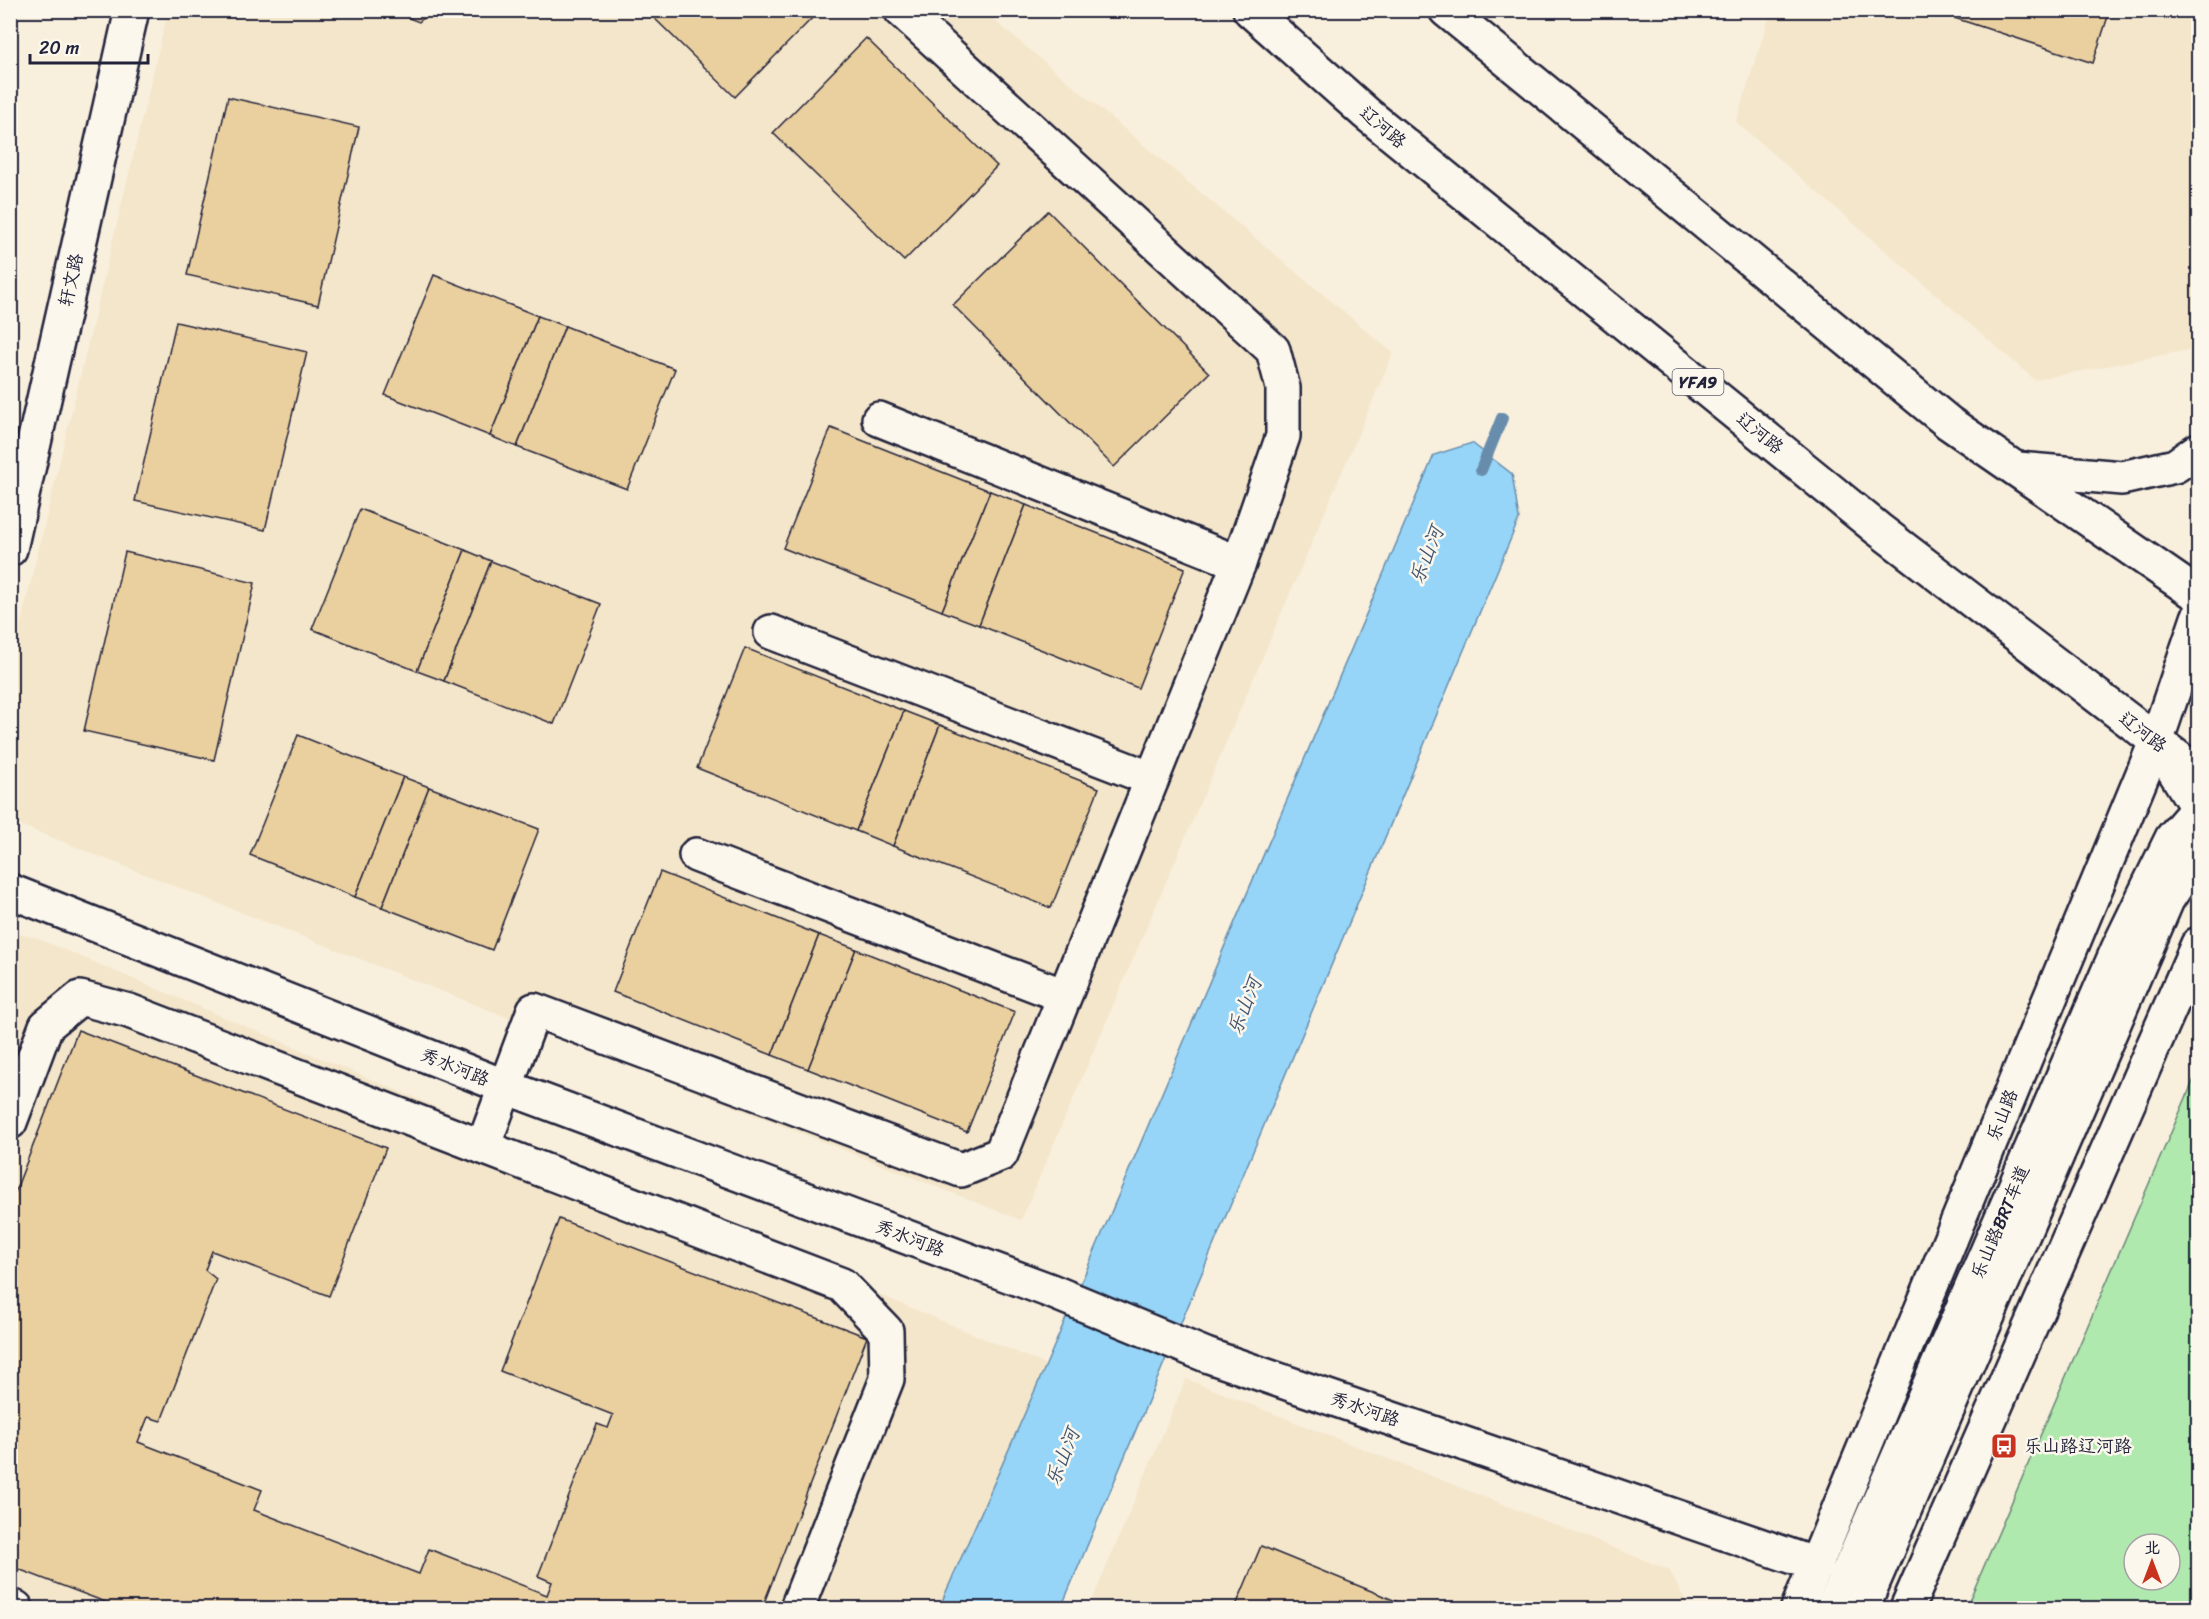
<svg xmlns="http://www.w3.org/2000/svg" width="2209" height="1619" font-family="Sriracha,'LXGW WenKai TC',sans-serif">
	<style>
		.built { fill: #f4e6ca }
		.green { fill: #afe9ae; stroke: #688674; stroke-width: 1.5; fill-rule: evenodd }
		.water { fill: #96d5f7; stroke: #688dac; stroke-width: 1.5 }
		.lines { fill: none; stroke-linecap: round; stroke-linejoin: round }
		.stream { stroke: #688dac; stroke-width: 12 }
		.building { fill: #ebd09f; stroke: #22223b; stroke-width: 1.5 }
		.minor-casing { stroke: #22223b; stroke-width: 38 }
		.major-casing { stroke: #22223b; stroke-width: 38 }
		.minor { stroke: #fbf7ec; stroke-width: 33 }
		.major { stroke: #fbf7ec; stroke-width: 33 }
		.labels { text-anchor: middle; stroke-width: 5; stroke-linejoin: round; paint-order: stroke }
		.shield { fill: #fbf7ec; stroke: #636270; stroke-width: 1.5 }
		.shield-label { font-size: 16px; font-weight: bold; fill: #22223b }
		.street-label { font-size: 18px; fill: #22223b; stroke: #fbf7ec }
		.poi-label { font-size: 18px; fill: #22223b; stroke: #fbf7ec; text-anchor: start }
		.water-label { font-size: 20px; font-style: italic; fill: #455873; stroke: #fbf7ec }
	</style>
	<rect width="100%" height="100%" fill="#f8efdd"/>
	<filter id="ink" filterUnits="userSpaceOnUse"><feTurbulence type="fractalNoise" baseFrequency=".0167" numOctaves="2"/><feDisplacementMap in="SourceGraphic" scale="12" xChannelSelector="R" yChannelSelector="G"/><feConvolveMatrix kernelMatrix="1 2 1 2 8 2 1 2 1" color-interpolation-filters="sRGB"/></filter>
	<g filter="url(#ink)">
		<!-- built -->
		<g class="built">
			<path d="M168 11H983L1393 353 1021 1220 10 821 11 664Z"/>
			<path d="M1771 11H2198V348L2035 380 1736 122Z"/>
			<path d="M10 933 34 937 1046 1365 939 1608H11Z"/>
			<path d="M1186 1379 1669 1570 1689 1608H1089Z"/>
		</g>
		<!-- green -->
		<path class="green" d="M2198 1070V1608H1966ZM2134 1544H2170V1580H2134Z"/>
		<!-- water -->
		<path class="water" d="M1472 443 1512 474 1519 519 1061 1608H939L1046 1365 1434 455Z"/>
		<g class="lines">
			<!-- stream -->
			<path class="stream" d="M1481 470 1502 418"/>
		</g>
		<!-- building -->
		<g class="building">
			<path d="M388 10H432L419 22Z"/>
			<path d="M646 10H820L735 97Z"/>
			<path d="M1930 10H2110L2093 63Z"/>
			<path d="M866 38 997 166 904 261 773 133Z"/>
			<path d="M228 97 359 127 318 305 187 275Z"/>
			<path d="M1048 211 1209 373 1114 467 953 305Z"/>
			<path d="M434 275 538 316 490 436 385 395Z"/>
			<path d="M538 316 565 326 517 447 490 436Z"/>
			<path d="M176 322 307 352 265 530 135 501Z"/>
			<path d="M565 326 675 369 627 489 517 447Z"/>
			<path d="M831 428 990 491 942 611 783 548Z"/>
			<path d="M990 491 1026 505 979 625 942 611Z"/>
			<path d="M1026 505 1185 568 1138 688 979 625Z"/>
			<path d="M360 509 465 550 417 671 312 629Z"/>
			<path d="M465 550 491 561 444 681 417 671Z"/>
			<path d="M125 552 255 583 214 760 84 731Z"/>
			<path d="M491 561 601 604 554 724 444 681Z"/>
			<path d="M745 648 904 711 856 831 697 768Z"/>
			<path d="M904 711 940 725 893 846 856 831Z"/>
			<path d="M940 725 1099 788 1051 908 893 846Z"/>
			<path d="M298 735 403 777 355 897 250 855Z"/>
			<path d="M403 777 429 787 382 907 355 897Z"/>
			<path d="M429 787 539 829 492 950 382 907Z"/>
			<path d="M660 872 819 935 772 1055 613 992Z"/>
			<path d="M819 935 856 949 808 1069 772 1055Z"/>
			<path d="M856 949 1015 1012 967 1132 808 1069Z"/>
			<path d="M78 1030 386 1148 329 1296 212 1251 205 1270 216 1279 161 1421 148 1417 138 1442 262 1490 254 1510 419 1574 429 1549 547 1595 552 1582 538 1576 597 1424 608 1428 613 1415 500 1371 559 1219 867 1337 762 1608H121L10 1566V1205Z"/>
			<path d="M1261 1546 1413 1608H1235Z"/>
		</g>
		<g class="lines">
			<defs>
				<g id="minor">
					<path d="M879 419 1239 563"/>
					<path d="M10 549 132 10"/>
					<path d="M771 632 1152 779"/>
					<path d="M696 855 1064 996"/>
					<path d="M10 891 506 1087 1051 1291 1206 1355 1817 1565"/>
					<path d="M10 1122 46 1026 80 998 129 1011 842 1285 886 1331 887 1379 797 1608"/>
					<path d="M483 1147 534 1010 961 1170 1001 1154 1239 563 1283 436V388L1273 350 901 10"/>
					<path d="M10 1606 16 1608"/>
					<path d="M1833 1608 2118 949 2172 838 2198 808"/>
					<path d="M1862 1608 2167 900 2198 853"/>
				</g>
				<g id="major">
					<path d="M1250 10 1367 114 1878 529 2198 773"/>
					<path d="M1446 10 1949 423 2198 595"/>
					<path d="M2018 469 2122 478 2175 466 2198 450"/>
					<path d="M2165 756 2198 809"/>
					<path d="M1798 1608 2156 742 2198 618"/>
					<path d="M1907 1608 2198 944"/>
				</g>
			</defs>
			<!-- minor casing -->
			<use href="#minor" class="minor-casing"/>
			<!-- major casing -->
			<use href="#major" class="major-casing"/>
			<!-- minor -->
			<use href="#minor" class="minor"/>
			<!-- major -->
			<use href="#major" class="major"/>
		</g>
	</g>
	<!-- icons -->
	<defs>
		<symbol id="bus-square" viewBox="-11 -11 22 22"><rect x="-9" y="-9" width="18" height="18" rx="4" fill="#c8321e" stroke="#fbf7ec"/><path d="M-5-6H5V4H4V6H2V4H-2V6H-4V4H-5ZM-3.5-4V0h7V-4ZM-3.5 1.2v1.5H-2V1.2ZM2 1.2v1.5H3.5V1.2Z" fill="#fff"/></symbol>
	</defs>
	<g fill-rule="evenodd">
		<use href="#bus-square" x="1989" y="1431" width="30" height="30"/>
	</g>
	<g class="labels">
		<!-- shield labels -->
		<rect class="shield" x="1672.5" y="369" width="51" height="26" rx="4.5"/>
		<g class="shield-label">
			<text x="1698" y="388">YFA9</text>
		</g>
		<!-- street labels -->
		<g class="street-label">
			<text transform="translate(1383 127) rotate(40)" y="6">辽河路</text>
			<text transform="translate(71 280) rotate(-77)" y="6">轩文路</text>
			<text transform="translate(1760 433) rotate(39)" y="6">辽河路</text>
			<text transform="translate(2143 732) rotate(37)" y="6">辽河路</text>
			<text transform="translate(455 1067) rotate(22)" y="6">秀水河路</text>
			<text transform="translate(2002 1115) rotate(-68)" y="6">乐山路</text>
			<text transform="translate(2000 1222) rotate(-67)" y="6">乐山路BRT车道</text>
			<text transform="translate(910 1238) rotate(21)" y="6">秀水河路</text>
			<text transform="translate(1365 1409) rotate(19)" y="6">秀水河路</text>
		</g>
		<!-- poi labels -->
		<g class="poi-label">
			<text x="2024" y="1452">乐山路辽河路</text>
		</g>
		<!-- water labels -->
		<g class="water-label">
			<text transform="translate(1426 555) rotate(-68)" y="7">乐山河</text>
			<text transform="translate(1244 1006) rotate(-68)" y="7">乐山河</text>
			<text transform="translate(1062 1457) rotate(-68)" y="7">乐山河</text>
		</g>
	</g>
	<!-- margin -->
	<rect width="2209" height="1619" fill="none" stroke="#fbf7ec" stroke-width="36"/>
	<rect x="18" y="18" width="2173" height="1583" fill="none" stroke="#22223b" stroke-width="2" filter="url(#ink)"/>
	<!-- north arrow -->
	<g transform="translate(2152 1562)"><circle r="28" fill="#fbf7ec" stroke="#a4a2a5" stroke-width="1.5"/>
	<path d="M0-4.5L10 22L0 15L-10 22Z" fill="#c8321e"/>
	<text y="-9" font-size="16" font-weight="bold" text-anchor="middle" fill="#22223b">北</text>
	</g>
	<!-- scale -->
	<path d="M30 54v9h118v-9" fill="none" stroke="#22223b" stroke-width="3"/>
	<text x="39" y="54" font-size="18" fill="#22223b" stroke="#fbf7ec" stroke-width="4.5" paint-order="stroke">20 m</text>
</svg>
